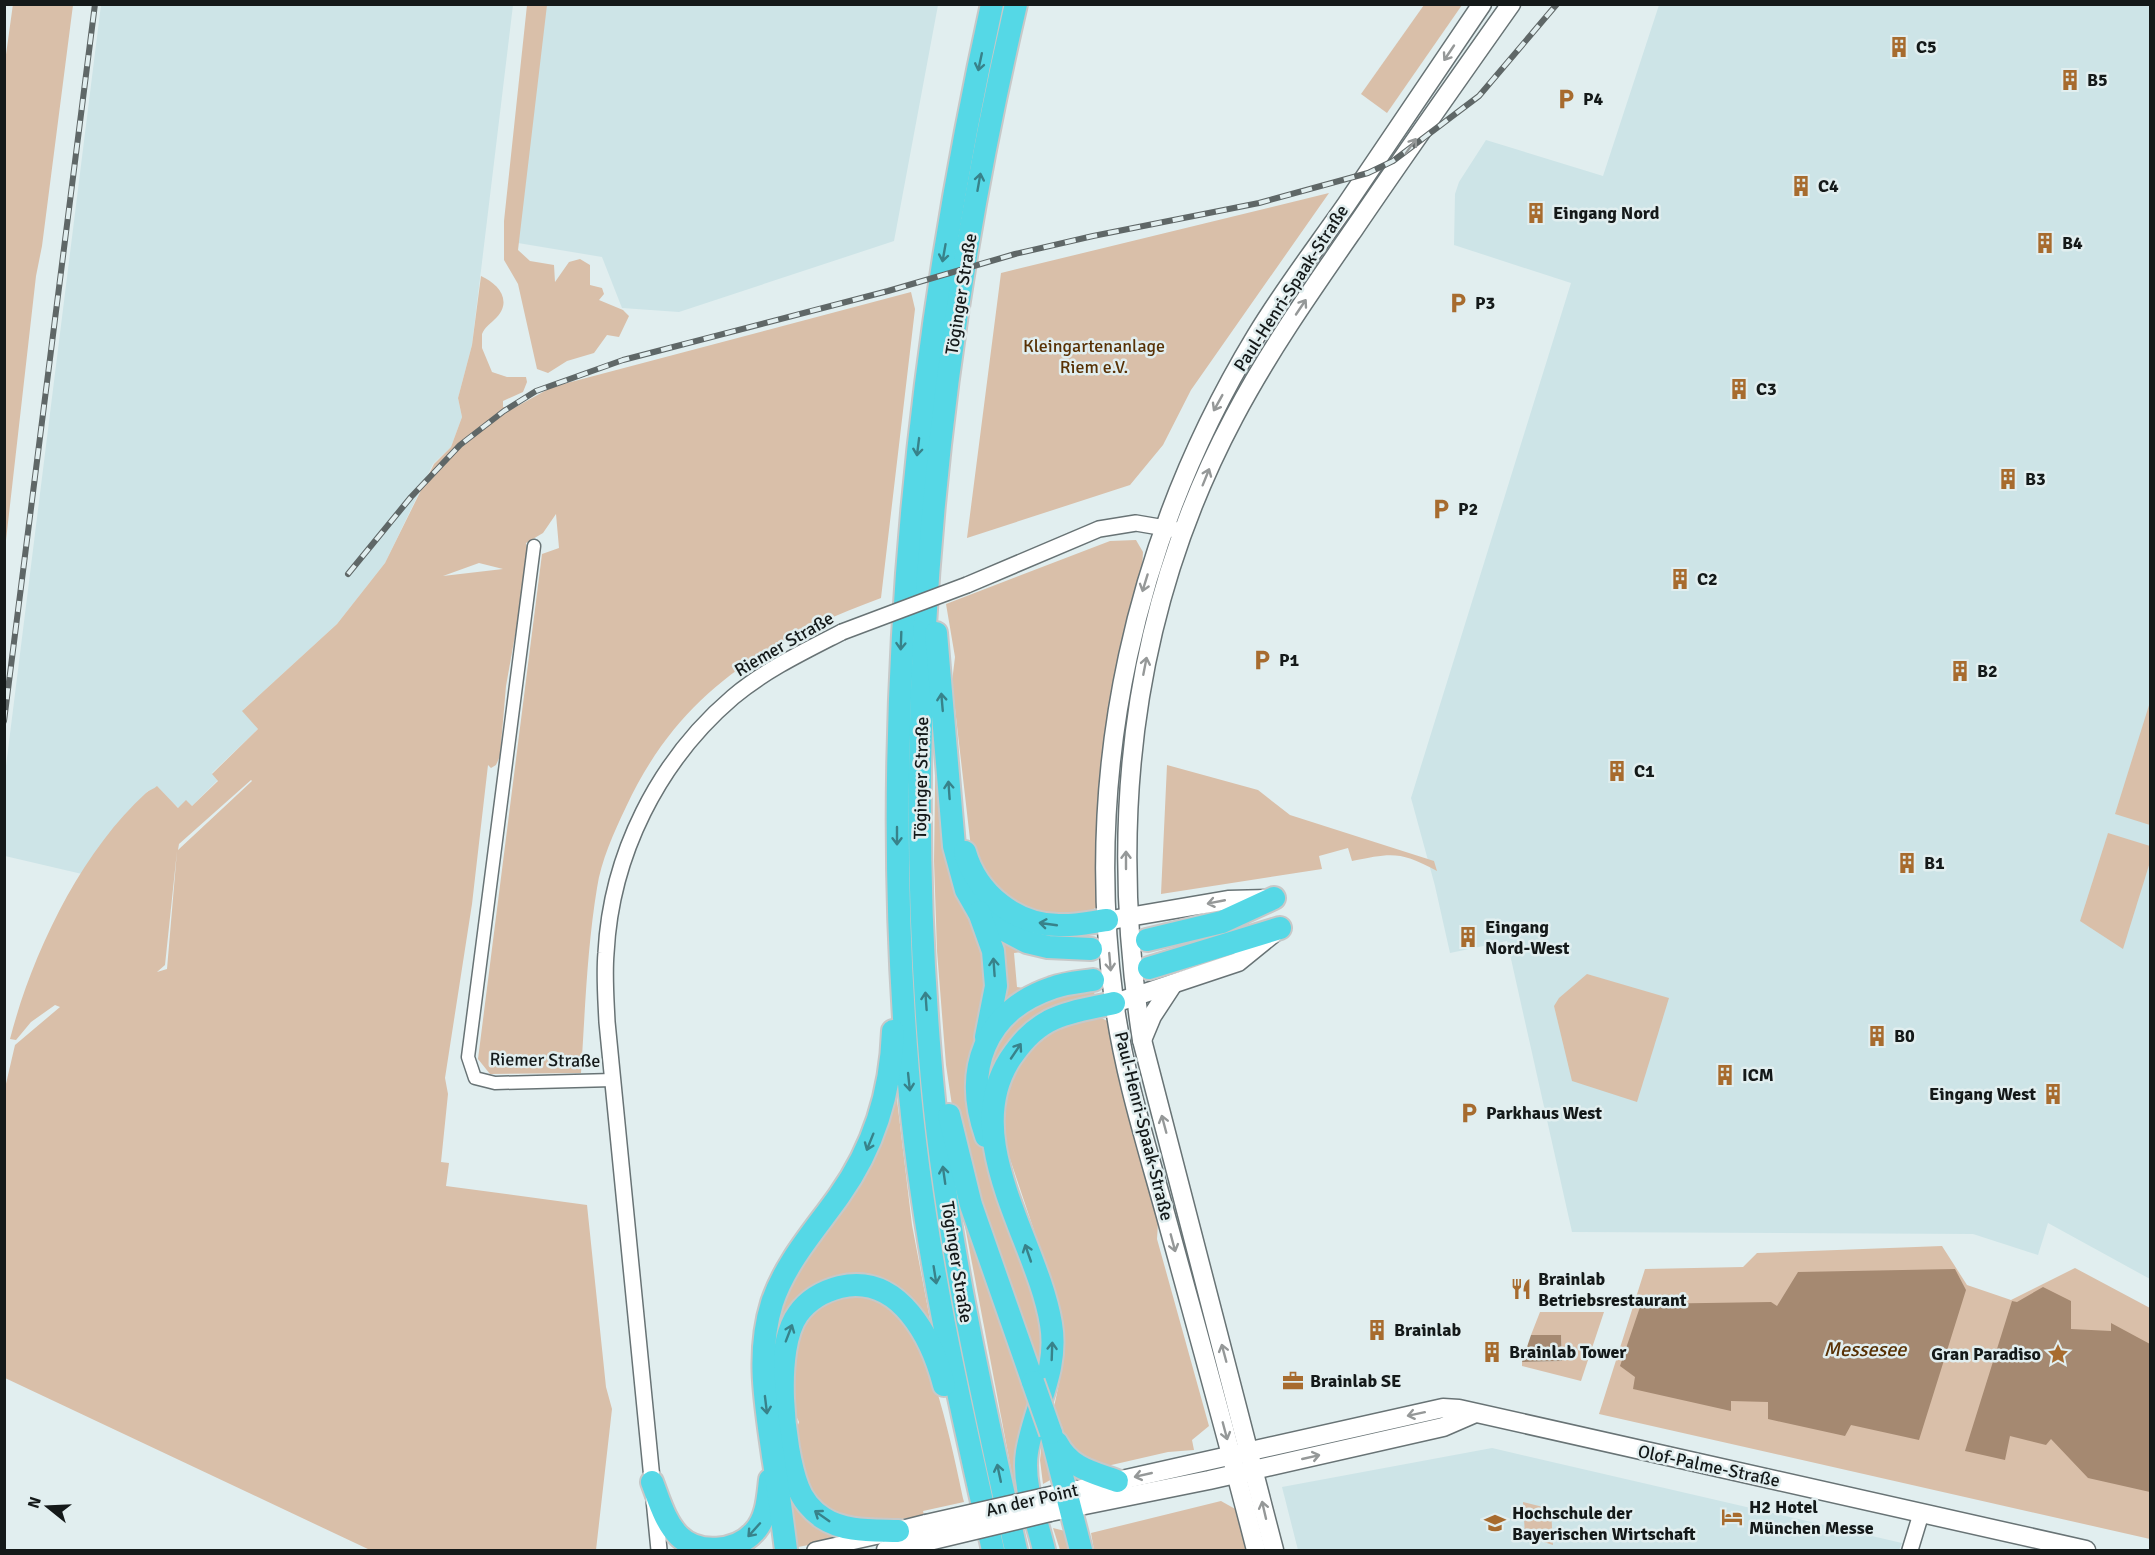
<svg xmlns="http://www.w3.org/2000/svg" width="2155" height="1555" font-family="Signika,sans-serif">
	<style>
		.built { fill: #cde4e7 }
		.green { fill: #d9bfa9; fill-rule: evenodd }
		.water { fill: #a58971 }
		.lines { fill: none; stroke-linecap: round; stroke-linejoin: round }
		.minor-casing { stroke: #687375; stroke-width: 15 }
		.tertiary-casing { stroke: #687375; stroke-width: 18 }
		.secondary-casing { stroke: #687375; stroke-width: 21 }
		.motorway-casing { stroke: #c7c8c8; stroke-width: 26 }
		.minor { stroke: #fff; stroke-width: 12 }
		.tertiary { stroke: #fff; stroke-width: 15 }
		.secondary { stroke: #fff; stroke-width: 18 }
		.motorway { stroke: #55d8e6; stroke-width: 22 }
		.rail-casing { stroke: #5f6767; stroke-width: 6 }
		.rail { stroke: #e1eeef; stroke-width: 4; stroke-dasharray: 11; stroke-linecap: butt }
		.tertiary-bridge-casing { stroke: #687375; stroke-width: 18; stroke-linecap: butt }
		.secondary-bridge-casing { stroke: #687375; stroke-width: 21; stroke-linecap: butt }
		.motorway-bridge-casing { stroke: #c7c8c8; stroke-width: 26; stroke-linecap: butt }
		.tertiary-bridge { stroke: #fff; stroke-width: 15 }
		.secondary-bridge { stroke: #fff; stroke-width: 18 }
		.motorway-bridge { stroke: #55d8e6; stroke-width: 22 }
		.oneway { stroke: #959898 }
		.oneway2 { stroke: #38828a }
		.labels { text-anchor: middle; stroke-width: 5; stroke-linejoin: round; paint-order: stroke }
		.poi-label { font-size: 18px; font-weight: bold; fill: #141919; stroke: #e1eeef; text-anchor: start }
		.street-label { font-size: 18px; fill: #141919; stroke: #e1eeef }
		.park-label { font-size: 18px; fill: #583105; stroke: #e1eeef }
		.water-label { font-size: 20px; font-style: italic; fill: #573004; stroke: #e1eeef }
	</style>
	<rect width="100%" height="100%" fill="#e1eeef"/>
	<!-- built -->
	<g class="built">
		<path d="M101 5H513L472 345 458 398 462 417 451 447 433 464 385 563 337 624 243 710 258 729 212 773 218 780 192 806 179 808 155 789 148 791 118 825 82 874 5 856V774Z"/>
		<path d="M538 5H938L894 241 679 312 622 308 602 257 512 242Z"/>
		<path d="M1659 5H2150V1279L2048 1223 2038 1255 1973 1234 1572 1232 1507 941 1450 953 1435 886 1411 798 1571 283 1454 245 1455 194 1459 182 1486 140 1603 176Z"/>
		<path d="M1492 1448 1902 1543 1899 1550H1298L1282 1487Z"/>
	</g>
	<!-- green -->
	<g class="green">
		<path d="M13 4 73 5 42 246 36 276 5 549 4 69Z"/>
		<path d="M527 5H547L518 250 530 261 554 265 555 282 569 262 580 259 590 265V285L602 288 604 294 599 300 623 310 629 316 619 337 607 335 594 353 567 361 548 373 537 369 518 284 504 260V221Z"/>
		<path d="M1424 5H1462L1387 113 1361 94Z"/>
		<path d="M1329 193 1191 390 1163 445 1130 485 967 538 1001 273Z"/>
		<path d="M481 276C499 284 514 302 494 320 489 325 485 327 482 334V348L492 372 507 377H526L527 382 523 392 503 401V407L514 408 552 387 911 292 915 309 881 598C765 641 680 691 626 807 614 832 601 861 597 888 587 949 585 1012 581 1073L490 1074 478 1059 542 554 559 548 556 514 543 533 526 543 529 557 506 686 500 756 496 765 491 768 488 765 472 904 445 1078 448 1094 441 1162 449 1163 446 1186 587 1205 606 1387 612 1409 596 1550H370L5 1378V1088L15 1045 60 1007 55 1005 31 1022 16 1040 10 1039C32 954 80 853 146 793 149 790 154 789 157 786L178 808 186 800 192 806 218 781 212 774 258 729 242 711 337 624 385 563 434 464 451 447 462 417 458 398 472 345ZM479 563 503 569 443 576ZM251 780 252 781 178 850 179 844ZM177 851 167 969 157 972 165 965Z"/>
		<path d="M1136 540 1143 552 1142 570 1116 677 1098 906 1087 914H1034L989 883 971 848 952 682 955 657 946 604 1110 541Z"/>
		<path d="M2150 702V825L2115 814Z"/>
		<path d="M936 719 971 915 987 960 975 1126 1044 1320 1039 1375 954 1119 946 1065 937 951 934 861Z"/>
		<path d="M1167 765 1258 790 1290 815 1434 861 1437 871C1400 851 1392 853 1352 861L1348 848 1319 856 1322 869 1161 894Z"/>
		<path d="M2108 833 2150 846V862L2123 949 2080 921Z"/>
		<path d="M991 930 1029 951 1014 953 1017 987 1024 988 997 1012Z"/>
		<path d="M1587 974 1669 998 1637 1102 1572 1081 1554 1006 1559 998Z"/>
		<path d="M1094 991 1095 998C1039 1018 1006 1023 988 1086L986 1060 1017 1014 1062 994Z"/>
		<path d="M1096 1015 1111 1023 1158 1223 1157 1239 1209 1426 1192 1440 1194 1450 1168 1452 1107 1466 1091 1464 1062 1441 1054 1407 1061 1374 1063 1337 1056 1296 1009 1156 999 1112 1008 1074 1035 1039Z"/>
		<path d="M895 1083 912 1225 932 1330 887 1283 795 1301 787 1473 856 1536 798 1547 792 1537 773 1333 783 1296Z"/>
		<path d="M957 1184 1029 1384 1031 1413 1022 1489 1015 1490Z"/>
		<path d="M1942 1246 1967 1285 2011 1300 2075 1268 2150 1308V1539L1599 1414 1645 1269 1743 1267 1757 1253Z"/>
		<path d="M838 1294C851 1295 872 1293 884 1298 928 1317 954 1457 964 1502L923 1511 924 1515C874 1525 811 1532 800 1467 798 1451 793 1437 799 1422L792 1407 795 1328 816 1305Z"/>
		<path d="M1540 1312H1604L1581 1381 1522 1366V1362L1562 1361 1561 1335H1531Z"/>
		<path d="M1043 1431 1052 1479 1043 1484 1040 1460Z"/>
		<path d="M1221 1501 1237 1510 1248 1550H1094L1091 1533Z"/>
		<path d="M1523 1502 1551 1509 1553 1545 1525 1536Z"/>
		<path d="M1053 1528 1065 1531 1074 1550H1060Z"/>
	</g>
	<!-- water -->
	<g class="water">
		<path d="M1955 1269 1966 1290 1919 1440 1851 1425 1845 1436 1768 1419V1402L1731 1401V1411L1633 1389 1635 1377 1620 1366 1641 1304 1771 1302 1777 1306 1798 1272Z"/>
		<path d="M2043 1287 2071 1301V1329L2111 1331V1323L2150 1344V1492L2088 1478 2051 1439 2046 1445 2010 1436 2005 1460 1965 1451 2012 1301 2017 1302Z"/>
		<path d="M1531 1335H1561L1562 1361 1522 1362Z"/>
	</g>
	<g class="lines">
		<defs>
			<path id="minor" d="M534 546 468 1057 475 1078 495 1083 613 1080"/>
			<g id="tertiary">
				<path d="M967 585 1099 529 1136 523 1177 530"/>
				<path d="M659 1550 607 1022C606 999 604 976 606 953 611 855 658 761 733 697 765 670 805 651 842 632"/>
				<path d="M815 1550 878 1536"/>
				<path d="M1910 1550 1921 1514"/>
			</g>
			<g id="secondary">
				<path d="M1117 919 1228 900 1268 899"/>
				<path d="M1124 1000 1238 962 1275 932"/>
				<path d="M1142 1040 1152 1016 1173 984"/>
				<path d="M1046 1497 1443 1408 1459 1409 2086 1550"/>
				<path d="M1050 1512 1209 1480 1443 1427 1473 1414"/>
				<path d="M898 1531 926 1524"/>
				<path d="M886 1550 929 1541"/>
				<path d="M1256 1550C1228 1440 1197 1330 1167 1220 1147 1147 1124 1075 1114 1001 1083 768 1135 536 1256 336 1283 291 1316 248 1346 205 1392 138 1437 71 1482 4"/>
				<path d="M1274 1550 1142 1040C1108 823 1130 613 1234 417 1269 351 1311 291 1354 229 1405 154 1458 79 1511 4"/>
			</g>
			<g id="motorway">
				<path d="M992 4C915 355 878 713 908 1072 921 1233 957 1393 993 1550"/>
				<path d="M1016 4C936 348 901 704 930 1056 943 1224 980 1387 1016 1550"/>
				<path d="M936 633 954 846 966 890 978 911 989 922 1027 942 1048 947 1091 949"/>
				<path d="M965 852C977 894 1016 925 1059 925 1075 926 1091 922 1107 920"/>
				<path d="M979 912 993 951 996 986 986 1037"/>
				<path d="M1147 940 1222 922 1274 898"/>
				<path d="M1149 968 1280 928"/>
				<path d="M949 1115 971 1205 1033 1382"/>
				<path d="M986 1136C963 1071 984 1011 1052 988 1065 983 1080 982 1093 980"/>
				<path d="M1051 1433 1081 1550"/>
				<path d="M1057 1443C1070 1468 1092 1472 1117 1481"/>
				<path d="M652 1482C659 1500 665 1522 679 1536 698 1555 736 1552 754 1532 767 1519 768 1497 770 1480"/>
				<path d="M898 1531C874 1530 844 1532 823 1518 812 1511 802 1499 798 1487 783 1448 773 1348 798 1314 808 1300 824 1291 840 1287 900 1273 932 1339 944 1385"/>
				<path d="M786 1550C782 1519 778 1487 773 1456 766 1405 756 1354 772 1303 785 1263 815 1230 839 1196 874 1147 891 1091 893 1031"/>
				<path d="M1044 1550C1037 1520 1022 1484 1027 1452 1034 1408 1059 1370 1051 1324 1038 1242 958 1140 1010 1059 1021 1043 1031 1031 1049 1021 1068 1011 1093 1008 1114 1003"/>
			</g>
		</defs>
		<!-- minor casing -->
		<use href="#minor" class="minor-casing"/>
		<!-- tertiary casing -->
		<use href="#tertiary" class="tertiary-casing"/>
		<!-- secondary casing -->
		<use href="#secondary" class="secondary-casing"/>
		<!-- motorway casing -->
		<use href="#motorway" class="motorway-casing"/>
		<!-- minor -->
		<use href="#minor" class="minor"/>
		<!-- tertiary -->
		<use href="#tertiary" class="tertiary"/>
		<!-- secondary -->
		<use href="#secondary" class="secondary"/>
		<!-- motorway -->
		<use href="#motorway" class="motorway"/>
		<defs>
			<g id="rail">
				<path d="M348 574 411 497 460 445 504 411 536 391 623 360 888 291 1015 254 1093 236 1259 203 1368 173 1393 161 1479 96 1557 4"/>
				<path d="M4 721 95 4"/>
			</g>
		</defs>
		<!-- rail casing -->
		<use href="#rail" class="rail-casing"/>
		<!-- rail -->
		<use href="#rail" class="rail"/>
		<defs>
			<path id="tertiary-bridge" d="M842 632 967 585"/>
			<g id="secondary-bridge">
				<path d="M926 1524 1046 1497"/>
				<path d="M929 1541 1050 1512"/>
			</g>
			<path id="motorway-bridge" d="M1033 1382 1051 1433"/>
		</defs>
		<!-- tertiary-bridge casing -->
		<use href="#tertiary-bridge" class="tertiary-bridge-casing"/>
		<!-- secondary-bridge casing -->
		<use href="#secondary-bridge" class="secondary-bridge-casing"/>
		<!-- motorway-bridge casing -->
		<use href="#motorway-bridge" class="motorway-bridge-casing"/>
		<!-- tertiary-bridge -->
		<use href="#tertiary-bridge" class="tertiary-bridge"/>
		<!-- secondary-bridge -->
		<use href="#secondary-bridge" class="secondary-bridge"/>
		<!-- motorway-bridge -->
		<use href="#motorway-bridge" class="motorway-bridge"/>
	</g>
	<!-- one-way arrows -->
	<defs><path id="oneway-shaft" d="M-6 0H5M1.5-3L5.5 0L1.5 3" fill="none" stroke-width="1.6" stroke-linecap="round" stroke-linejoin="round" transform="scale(1.5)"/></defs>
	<g class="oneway">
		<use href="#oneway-shaft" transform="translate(1449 53) rotate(124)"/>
		<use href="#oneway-shaft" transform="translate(1411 146) rotate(-55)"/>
		<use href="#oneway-shaft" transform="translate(1301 307) rotate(-56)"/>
		<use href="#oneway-shaft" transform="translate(1218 403) rotate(119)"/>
		<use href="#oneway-shaft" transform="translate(1206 477) rotate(-68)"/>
		<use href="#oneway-shaft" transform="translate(1145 583) rotate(107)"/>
		<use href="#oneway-shaft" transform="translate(1145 666) rotate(-79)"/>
		<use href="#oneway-shaft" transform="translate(1126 860) rotate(-90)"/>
		<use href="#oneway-shaft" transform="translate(1216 902) rotate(169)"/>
		<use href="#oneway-shaft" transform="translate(1110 962) rotate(85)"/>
		<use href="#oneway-shaft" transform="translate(1164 1124) rotate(-105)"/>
		<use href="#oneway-shaft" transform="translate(1173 1243) rotate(75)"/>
		<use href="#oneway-shaft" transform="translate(1224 1353) rotate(-105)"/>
		<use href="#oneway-shaft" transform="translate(1416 1414) rotate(168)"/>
		<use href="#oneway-shaft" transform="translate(1225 1431) rotate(75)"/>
		<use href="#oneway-shaft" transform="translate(1311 1457) rotate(-13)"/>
		<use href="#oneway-shaft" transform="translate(1143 1475) rotate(167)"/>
		<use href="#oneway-shaft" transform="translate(1264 1510) rotate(-103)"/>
	</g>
	<g class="oneway2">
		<use href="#oneway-shaft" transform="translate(980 62) rotate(102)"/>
		<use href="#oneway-shaft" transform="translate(979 182) rotate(-80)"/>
		<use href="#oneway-shaft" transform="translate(944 253) rotate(100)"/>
		<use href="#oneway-shaft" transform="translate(918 447) rotate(97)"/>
		<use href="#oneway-shaft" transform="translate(901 641) rotate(92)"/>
		<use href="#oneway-shaft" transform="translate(942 702) rotate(-95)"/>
		<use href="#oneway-shaft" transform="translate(949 790) rotate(-94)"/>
		<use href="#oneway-shaft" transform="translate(897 836) rotate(90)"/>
		<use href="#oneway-shaft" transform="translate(1048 924) rotate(-172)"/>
		<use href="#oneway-shaft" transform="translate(994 967) rotate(-94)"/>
		<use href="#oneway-shaft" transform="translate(926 1001) rotate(-94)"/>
		<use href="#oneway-shaft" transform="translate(1016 1051) rotate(-56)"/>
		<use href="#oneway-shaft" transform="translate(909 1082) rotate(84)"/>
		<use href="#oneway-shaft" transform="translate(870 1142) rotate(112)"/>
		<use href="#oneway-shaft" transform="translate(944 1175) rotate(-98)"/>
		<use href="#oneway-shaft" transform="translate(1028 1253) rotate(-109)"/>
		<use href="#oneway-shaft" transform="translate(935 1275) rotate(81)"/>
		<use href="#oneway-shaft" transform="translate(789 1333) rotate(-69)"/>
		<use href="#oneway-shaft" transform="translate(1052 1351) rotate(-88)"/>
		<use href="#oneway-shaft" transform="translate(766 1405) rotate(83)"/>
		<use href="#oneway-shaft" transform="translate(999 1473) rotate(-102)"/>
		<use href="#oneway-shaft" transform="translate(822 1516) rotate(-145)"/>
		<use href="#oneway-shaft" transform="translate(754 1530) rotate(132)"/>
	</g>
	<!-- icons -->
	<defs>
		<symbol id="building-bare" viewBox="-9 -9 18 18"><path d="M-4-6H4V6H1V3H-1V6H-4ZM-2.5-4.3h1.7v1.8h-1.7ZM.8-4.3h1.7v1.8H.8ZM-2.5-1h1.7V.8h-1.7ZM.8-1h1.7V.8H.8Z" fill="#a76b2e" stroke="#e1eeef" stroke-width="2.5" paint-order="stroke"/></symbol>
		<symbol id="parking-bare" viewBox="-9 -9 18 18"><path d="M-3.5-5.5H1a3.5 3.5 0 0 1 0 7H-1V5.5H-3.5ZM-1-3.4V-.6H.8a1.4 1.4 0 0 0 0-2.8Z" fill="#a76b2e" stroke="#e1eeef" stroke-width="2.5" paint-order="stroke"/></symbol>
		<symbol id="restaurant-bare" viewBox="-9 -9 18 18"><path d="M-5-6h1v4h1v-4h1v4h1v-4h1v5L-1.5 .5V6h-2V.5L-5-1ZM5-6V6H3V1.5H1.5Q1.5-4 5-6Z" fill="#a76b2e" stroke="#e1eeef" stroke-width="2.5" paint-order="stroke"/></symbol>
		<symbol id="sight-bare" viewBox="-9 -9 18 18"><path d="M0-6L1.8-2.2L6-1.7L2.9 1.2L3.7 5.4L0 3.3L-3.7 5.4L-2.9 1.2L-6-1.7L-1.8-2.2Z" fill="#a76b2e" stroke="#e1eeef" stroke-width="2.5" paint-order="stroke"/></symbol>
		<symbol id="office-bare" viewBox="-9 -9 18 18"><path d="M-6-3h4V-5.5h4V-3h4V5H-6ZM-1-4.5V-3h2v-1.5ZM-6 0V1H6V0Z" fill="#a76b2e" stroke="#e1eeef" stroke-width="2.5" paint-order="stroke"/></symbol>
		<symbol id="hotel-bare" viewBox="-9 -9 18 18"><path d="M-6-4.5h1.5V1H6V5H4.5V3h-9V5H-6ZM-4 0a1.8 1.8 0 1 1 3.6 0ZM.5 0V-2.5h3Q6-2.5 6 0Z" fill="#a76b2e" stroke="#e1eeef" stroke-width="2.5" paint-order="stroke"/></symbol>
		<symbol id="university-bare" viewBox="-9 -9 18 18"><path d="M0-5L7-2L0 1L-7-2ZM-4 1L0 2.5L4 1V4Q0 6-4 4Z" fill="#a76b2e" stroke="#e1eeef" stroke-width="2.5" paint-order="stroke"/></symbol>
	</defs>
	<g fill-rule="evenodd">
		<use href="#building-bare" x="1884" y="32" width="30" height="30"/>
		<use href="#building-bare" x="2055" y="65" width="30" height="30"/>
		<use href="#parking-bare" x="1551" y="84" width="30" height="30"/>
		<use href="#building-bare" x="1786" y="171" width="30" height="30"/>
		<use href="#building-bare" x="1521" y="198" width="30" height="30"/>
		<use href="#building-bare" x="2030" y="228" width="30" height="30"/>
		<use href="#parking-bare" x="1443" y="288" width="30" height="30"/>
		<use href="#building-bare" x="1724" y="374" width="30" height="30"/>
		<use href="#building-bare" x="1993" y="464" width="30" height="30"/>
		<use href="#parking-bare" x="1426" y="494" width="30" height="30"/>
		<use href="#building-bare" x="1665" y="564" width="30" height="30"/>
		<use href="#parking-bare" x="1247" y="645" width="30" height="30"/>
		<use href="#building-bare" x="1945" y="656" width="30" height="30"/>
		<use href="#building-bare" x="1602" y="756" width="30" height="30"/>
		<use href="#building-bare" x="1892" y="848" width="30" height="30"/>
		<use href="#building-bare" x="1453" y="922" width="30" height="30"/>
		<use href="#building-bare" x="1862" y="1021" width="30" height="30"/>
		<use href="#building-bare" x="1710" y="1060" width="30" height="30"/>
		<use href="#building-bare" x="2038" y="1079" width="30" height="30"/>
		<use href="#parking-bare" x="1454" y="1098" width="30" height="30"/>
		<use href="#restaurant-bare" x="1506" y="1274" width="30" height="30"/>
		<use href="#building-bare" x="1362" y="1315" width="30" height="30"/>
		<use href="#building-bare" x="1477" y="1337" width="30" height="30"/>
		<use href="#sight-bare" x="2043" y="1339" width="30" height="30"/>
		<use href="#office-bare" x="1278" y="1366" width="30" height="30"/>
		<use href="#hotel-bare" x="1717" y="1502" width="30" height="30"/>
		<use href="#university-bare" x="1480" y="1508" width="30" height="30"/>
	</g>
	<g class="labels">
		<!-- poi labels -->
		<g class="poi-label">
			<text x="1916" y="53">C5</text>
			<text x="2087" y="86">B5</text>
			<text x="1583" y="105">P4</text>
			<text x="1818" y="192">C4</text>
			<text x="1553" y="219">Eingang Nord</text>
			<text x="2062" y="249">B4</text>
			<text x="1475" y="309">P3</text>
			<text x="1756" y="395">C3</text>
			<text x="2025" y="485">B3</text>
			<text x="1458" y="515">P2</text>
			<text x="1697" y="585">C2</text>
			<text x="1279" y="666">P1</text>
			<text x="1977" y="677">B2</text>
			<text x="1634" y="777">C1</text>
			<text x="1924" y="869">B1</text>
			<text x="1485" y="933">Eingang<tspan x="1485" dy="21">Nord-West</tspan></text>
			<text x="1894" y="1042">B0</text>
			<text x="1742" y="1081">ICM</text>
			<text x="2036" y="1100" text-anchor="end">Eingang West</text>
			<text x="1486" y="1119">Parkhaus West</text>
			<text x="1538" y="1285">Brainlab<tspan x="1538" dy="21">Betriebsrestaurant</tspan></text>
			<text x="1394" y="1336">Brainlab</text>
			<text x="1509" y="1358">Brainlab Tower</text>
			<text x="2041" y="1360" text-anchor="end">Gran Paradiso</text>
			<text x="1310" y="1387">Brainlab SE</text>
			<text x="1749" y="1513">H2 Hotel<tspan x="1749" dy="21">München Messe</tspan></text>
			<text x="1512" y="1519">Hochschule der<tspan x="1512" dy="21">Bayerischen Wirtschaft</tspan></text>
		</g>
		<!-- street labels -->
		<g class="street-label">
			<text transform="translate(1291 288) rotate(-57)" y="6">Paul-Henri-Spaak-Straße</text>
			<text transform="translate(961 294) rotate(-81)" y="6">Töginger Straße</text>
			<text transform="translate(784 644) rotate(-30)" y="6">Riemer Straße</text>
			<text transform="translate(921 778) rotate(-89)" y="6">Töginger Straße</text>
			<text transform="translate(545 1060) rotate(1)" y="6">Riemer Straße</text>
			<text transform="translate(1144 1126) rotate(76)" y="6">Paul-Henri-Spaak-Straße</text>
			<text transform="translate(957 1262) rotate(81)" y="6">Töginger Straße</text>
			<text transform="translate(1709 1466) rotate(12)" y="6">Olof-Palme-Straße</text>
			<text transform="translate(1032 1500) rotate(-13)" y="6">An der Point</text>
		</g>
		<!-- park labels -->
		<g class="park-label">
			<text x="1094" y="352">Kleingartenanlage<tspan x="1094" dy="21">Riem e.V.</tspan></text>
		</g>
		<!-- water labels -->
		<g class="water-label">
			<text x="1865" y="1356">Messesee</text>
		</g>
	</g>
	<!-- border -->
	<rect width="2155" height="1555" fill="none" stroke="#141919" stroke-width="12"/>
	<!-- north arrow -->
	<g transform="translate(48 1507) rotate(288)" stroke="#e1eeef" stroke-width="4.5" paint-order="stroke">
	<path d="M0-4.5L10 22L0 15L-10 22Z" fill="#141919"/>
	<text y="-9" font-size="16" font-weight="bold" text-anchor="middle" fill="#141919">N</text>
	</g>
</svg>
